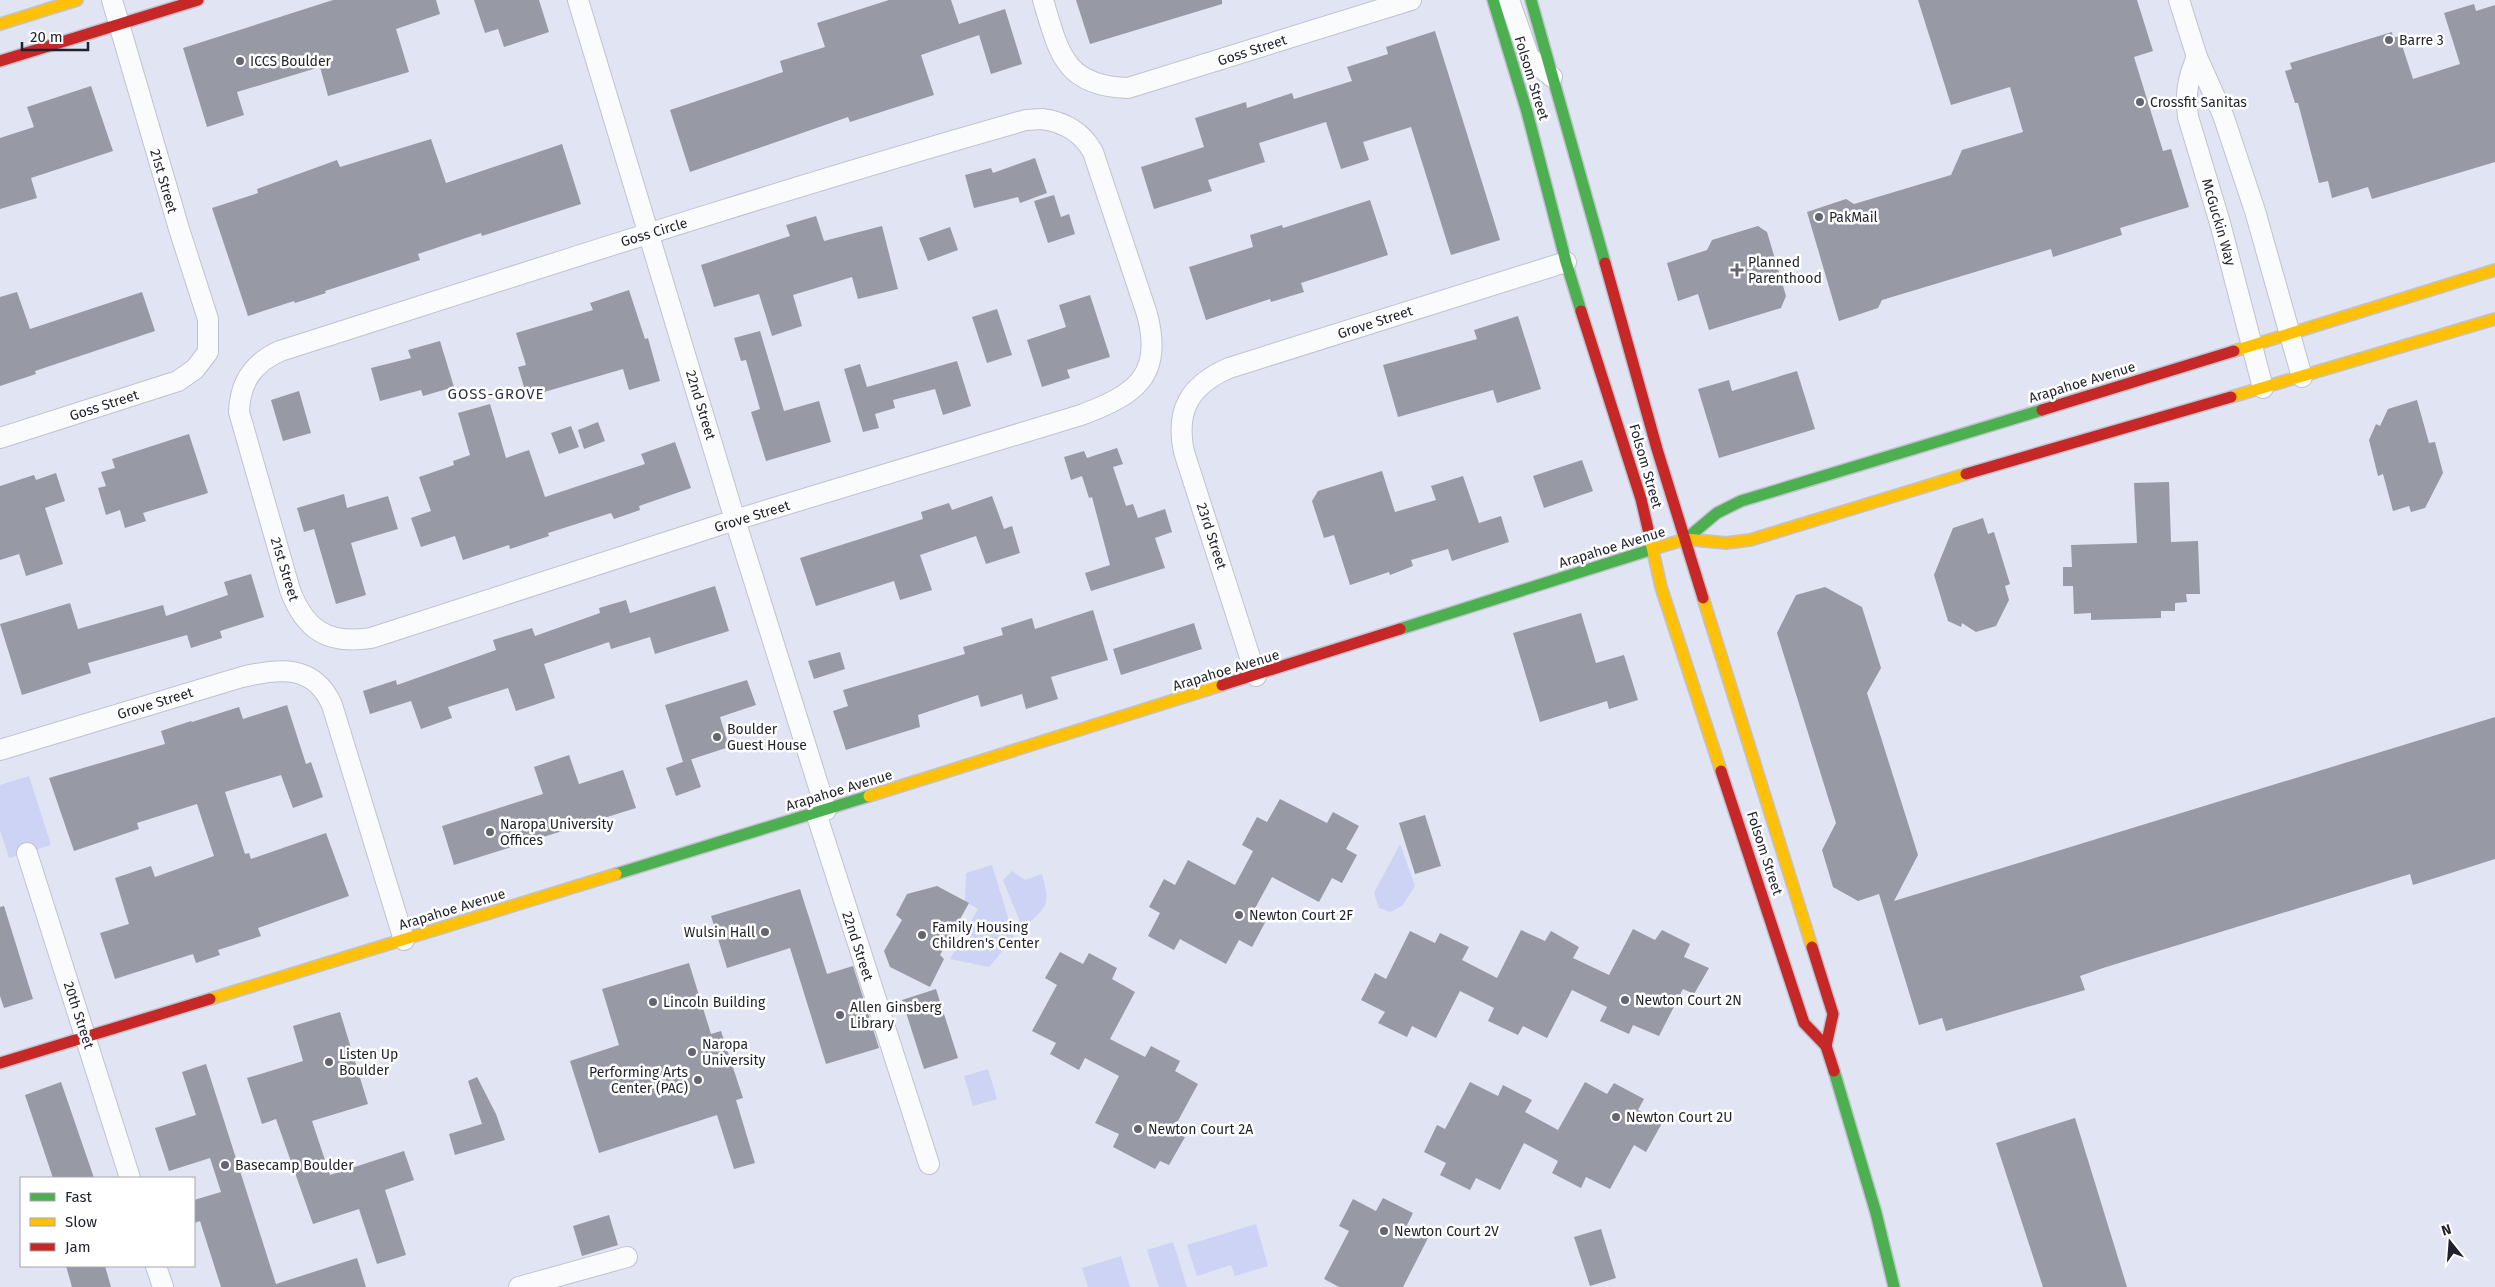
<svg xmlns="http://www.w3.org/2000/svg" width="2495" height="1287" font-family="'Fira Sans',sans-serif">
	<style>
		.green { fill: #cdd3f4 }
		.building { fill: #9799a4 }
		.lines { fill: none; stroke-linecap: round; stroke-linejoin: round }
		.street-casing { stroke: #c0c2cf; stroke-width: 22 }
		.fast-casing { stroke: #c0c2cf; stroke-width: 14 }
		.slow-casing { stroke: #c0c2cf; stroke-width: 14 }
		.jam-casing { stroke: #c0c2cf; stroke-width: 14 }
		.street { stroke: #fafbfd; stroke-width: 20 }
		.fast { stroke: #4caf50; stroke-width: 11 }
		.slow { stroke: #ffc107; stroke-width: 11 }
		.jam { stroke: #c62828; stroke-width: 11 }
		.poi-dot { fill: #636572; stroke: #fff; stroke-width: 2 }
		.labels { text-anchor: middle; stroke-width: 5; stroke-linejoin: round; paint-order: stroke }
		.poi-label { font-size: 14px; fill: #1f212c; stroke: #fff; text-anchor: start }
		.street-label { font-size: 14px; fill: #1f212c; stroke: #fff }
		.neighbourhood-label { font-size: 15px; letter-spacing: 1px; fill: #30334a; stroke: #fff }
	</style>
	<rect width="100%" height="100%" fill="#e1e4f3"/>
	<!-- green -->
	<g class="green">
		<path d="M29 776 51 845 9 858 0 830V785Z"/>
		<path d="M1400 844 1415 886 1402 906 1390 912 1379 908 1374 893Z"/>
		<path d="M992 865 1014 937 989 967 950 959 978 909 965 901 966 873Z"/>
		<path d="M1012 871 1025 880 1042 874C1051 908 1047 905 1023 929L1003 880Z"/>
		<path d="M988 1069 997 1099 973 1106 964 1076Z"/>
		<path d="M1256 1224 1268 1266 1235 1276 1231 1265 1197 1276 1187 1245Z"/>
		<path d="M1173 1242 1187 1287H1159L1147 1250Z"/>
		<path d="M1121 1256 1130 1287H1088L1082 1268Z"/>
	</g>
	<!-- building -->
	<g class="building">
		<path d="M333 0H436L440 14 396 29 409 72 328 96 320 67 237 92 244 115 207 127 183 48Z"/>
		<path d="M474 0H539L549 32 504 47 498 29 485 33Z"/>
		<path d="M889 0H951L959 24 1005 9 1022 64 991 74 979 35 921 55 934 95 850 122 848 117 690 172 670 110 783 72 780 61 825 47 817 23Z"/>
		<path d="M1076 0H1222V4L1090 44Z"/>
		<path d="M1918 0H2137L2153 51 2134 57 2163 151 2171 149 2189 207 2120 228 2122 235 2053 257 2051 249 1882 300 1878 308 1839 321 1807 212 1846 199 1854 204 1951 175 1962 150 2023 132 2010 87 1951 105Z"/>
		<path d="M2474 4 2476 11 2495 5V162L2372 199 2368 187 2332 198 2328 181 2319 183 2298 103H2295L2285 71 2292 69 2290 63 2392 32 2393 38 2399 36 2413 79 2460 64 2444 13Z"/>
		<path d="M1435 31 1500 240 1451 255 1411 127 1363 142 1369 160 1341 169 1326 122 1259 143 1265 162 1208 180 1212 191 1154 209 1141 167 1204 147 1195 118 1246 102 1247 108 1292 93 1294 99 1352 81 1347 67 1388 54 1386 47Z"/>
		<path d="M91 86 113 151 31 178 37 198 0 209V138L34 127 27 107Z"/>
		<path d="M431 139 446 183 562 144 581 204 482 236 481 233 418 254 420 260 325 291 326 293 295 303 294 301 248 316 212 208 258 193 257 189 337 160 340 167Z"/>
		<path d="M1035 158 1047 193 1020 203 1018 197 974 208 965 175 991 168 993 173Z"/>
		<path d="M1054 195 1061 217 1069 214 1075 234 1048 243 1034 201Z"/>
		<path d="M1370 200 1388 255 1301 283 1304 292 1271 302 1270 299 1206 320 1189 267 1253 247 1250 235 1282 225 1283 228Z"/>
		<path d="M816 216 824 241 882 226 898 289 858 299 852 277 793 295 802 326 772 336 759 294 714 307 701 265 790 236 786 225Z"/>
		<path d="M1758 226 1767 232 1786 296 1781 308 1709 330 1698 294 1678 301 1667 263 1707 250 1712 240Z"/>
		<path d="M950 227 958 250 928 261 919 238Z"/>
		<path d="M629 290 645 339 648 338 660 381 629 390 623 369 527 397 518 367 526 365 516 333 593 310 590 303Z"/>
		<path d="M17 292 30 329 142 292 155 331 35 371 36 374 0 386V297Z"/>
		<path d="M1090 295 1110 357 1067 370 1070 378 1042 387 1027 340 1066 327 1059 305Z"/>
		<path d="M997 309 1012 355 987 363 972 317Z"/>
		<path d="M1518 316 1541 389 1497 403 1493 390 1398 417 1383 365 1477 339 1474 330Z"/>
		<path d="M760 331 784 411 819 401 831 442 766 461 751 412 760 409 746 360 741 361 734 338Z"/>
		<path d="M440 341 454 387 423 396 421 390 380 401 371 368 411 358 408 350Z"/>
		<path d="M957 361 971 406 943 415 935 389 893 400 895 408 875 414 879 428 863 432 844 369 860 364 867 387Z"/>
		<path d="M1797 371 1815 429 1719 458 1698 389 1729 380 1732 391Z"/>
		<path d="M299 391 311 433 283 441 271 400Z"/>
		<path d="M2417 400 2429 443 2435 442 2443 473 2425 508 2411 512 2409 506 2393 511 2383 474 2378 476 2369 440 2376 424 2380 426 2388 409Z"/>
		<path d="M490 404 506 458 529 450 545 497 645 464 641 454 675 442 691 488 639 506 640 510 614 519 611 513 548 533 549 536 510 549 509 545 463 560 455 536 421 547 411 518 431 511 419 477 454 465 453 461 470 455 458 413Z"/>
		<path d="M598 422 605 441 584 449 578 430Z"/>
		<path d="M571 426 579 447 559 454 551 433Z"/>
		<path d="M189 434 208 493 143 513 146 521 125 528 120 510 106 515 98 488 106 486 101 472 115 468 112 459Z"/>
		<path d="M1117 448 1123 464 1113 467 1126 506 1133 504 1138 518 1165 509 1172 532 1155 538 1165 568 1091 591 1085 573 1110 565 1092 497 1089 498 1082 476 1071 480 1064 457 1084 451 1087 458Z"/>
		<path d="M1582 460 1593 491 1544 508 1533 476Z"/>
		<path d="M1382 471 1395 512 1436 500 1431 486 1463 476 1479 523 1501 516 1509 542 1452 561 1448 549 1411 560 1413 566 1390 575 1389 572 1350 585 1334 535 1324 538 1312 501 1318 491Z"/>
		<path d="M56 473 65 501 45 508 63 564 26 576 19 554 0 560V486L34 475 36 480Z"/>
		<path d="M2169 482 2171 542 2198 541 2200 594H2186L2187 602 2175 603V611H2161V618L2091 620V613L2074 614 2073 586H2063V567H2072L2071 545 2137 543 2134 483Z"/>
		<path d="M344 494 347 508 388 496 398 529 351 543 366 595 336 604 314 529 304 532 297 508Z"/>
		<path d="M992 496 1004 529 1012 526 1020 553 986 564 976 536 920 555 932 590 900 600 894 581 816 606 800 558 923 519 921 512 949 503 952 510Z"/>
		<path d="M1983 518 1988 534 1994 532 2010 584 2005 586 2009 600 1996 626 1976 632 1962 623 1961 627 1948 621 1934 575 1953 528Z"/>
		<path d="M251 574 264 617 220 631 222 638 191 648 187 635 88 663 91 673 22 695 0 624 70 603 78 629 163 605 166 616 228 595 224 582Z"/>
		<path d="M715 586 729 631 655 654 650 637 611 649 609 642 544 664 555 698 516 711 508 688 448 707 452 718 421 729 411 701 370 714 363 691 396 680 397 685 496 650 493 640 532 628 535 636 600 613 599 608 626 600 630 613Z"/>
		<path d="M1825 587 1862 607 1881 668 1867 693 1918 855 1894 901 2495 717V859L2413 885 2410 874 2103 968 2080 976 2085 990 1946 1031 1942 1018 1919 1025 1879 894 1858 901 1833 887 1822 850 1836 823 1777 633 1796 595Z"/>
		<path d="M1093 610 1108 660 1051 677 1058 699 1026 709 1022 694 981 707 978 695 918 715 920 727 846 750 833 711 848 706 843 690 965 654 963 647 1003 635 1001 628 1032 618 1035 629Z"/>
		<path d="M1581 613 1596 663 1624 655 1638 700 1609 709 1607 701 1540 722 1513 633Z"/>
		<path d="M1194 623 1202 649 1121 675 1113 649Z"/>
		<path d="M840 652 845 669 814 679 808 661Z"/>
		<path d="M747 680 756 705 720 717 729 747 683 762 665 705Z"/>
		<path d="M287 705 306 764 311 762 323 797 293 808 281 775 225 792 245 854 249 853 251 859 326 833 349 896 258 928 261 936 218 950 220 955 196 963 193 954 115 979 100 933 129 924 115 878 151 866 155 877 214 856 197 804 137 823 139 829 74 851 49 778 165 744 161 731 191 721 192 722 239 707 243 719Z"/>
		<path d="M569 755 579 784 623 770 636 808 454 865 442 826 543 794 534 767Z"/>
		<path d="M691 759 701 787 676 796 666 768Z"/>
		<path d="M1280 799 1327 823 1333 812 1359 826 1346 849 1357 855 1342 883 1332 878 1319 902 1272 877 1253 912 1267 919 1252 947 1239 940 1226 964 1180 939 1174 950 1148 936 1160 913 1149 907 1164 879 1175 885 1188 860 1235 885 1253 851 1242 845 1257 817 1267 822Z"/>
		<path d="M1425 815 1441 866 1415 874 1399 823Z"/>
		<path d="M937 886 969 903 940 955 944 959 930 987 890 967 884 951 902 920 896 915 907 894Z"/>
		<path d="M800 889 827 974 853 966 879 1048 826 1064 790 948 727 968 711 916Z"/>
		<path d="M4 906 33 999 4 1008 0 996V907Z"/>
		<path d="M1633 929 1655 940 1662 930 1690 944 1684 957 1709 968 1694 994 1683 989 1659 1036 1633 1025 1629 1034 1600 1021 1607 1007 1572 990 1547 1038 1523 1026 1518 1035 1488 1021 1494 1008 1460 991 1436 1038 1412 1026 1407 1037 1378 1023 1385 1012 1361 1000 1375 973 1386 979 1410 931 1435 943 1440 933 1469 947 1462 960 1497 978 1521 930 1545 941 1551 931 1579 947 1573 958 1609 975Z"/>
		<path d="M1060 952 1083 964 1089 953 1117 968 1112 979 1135 992 1110 1039 1145 1057 1151 1046 1180 1061 1175 1071 1198 1084 1173 1130 1185 1137 1169 1165 1160 1161 1155 1169 1113 1147 1119 1134 1095 1123 1119 1076 1085 1058 1079 1070 1050 1054 1056 1043 1032 1031 1057 985 1045 978Z"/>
		<path d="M689 963 711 1034 721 1031 743 1098 736 1100 755 1163 734 1169 717 1115 599 1153 570 1061 619 1045 602 989Z"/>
		<path d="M936 989 958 1058 924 1069 902 1000Z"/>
		<path d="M340 1012 368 1104 312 1121 330 1175 404 1151 414 1180 385 1190 406 1255 377 1264 359 1209 313 1224 276 1119 262 1124 247 1078 303 1061 293 1026Z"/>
		<path d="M206 1064 276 1284 357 1258 366 1287H221L200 1221 194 1223V1200L221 1192 210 1158 169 1171 155 1128 196 1115 182 1072Z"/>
		<path d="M477 1077 496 1114 505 1140 455 1155 449 1134 482 1124 468 1081Z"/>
		<path d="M61 1082 94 1178H53L25 1095Z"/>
		<path d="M1470 1082 1498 1096 1503 1085 1532 1100 1525 1112 1558 1130 1585 1082 1607 1094 1614 1083 1644 1099 1638 1110 1662 1123 1646 1152 1634 1145 1610 1189 1586 1177 1581 1188 1552 1173 1558 1161 1524 1143 1500 1190 1476 1178 1470 1190 1440 1175 1446 1163 1424 1152 1437 1125 1445 1129Z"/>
		<path d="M2075 1118 2127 1287H2043L1996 1143Z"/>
		<path d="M1383 1198 1413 1213 1407 1225 1429 1236 1403 1287H1339L1324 1279 1349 1231 1339 1226 1353 1199 1376 1211Z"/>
		<path d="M609 1215 618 1245 582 1256 573 1226Z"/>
		<path d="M1601 1229 1616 1278 1590 1286 1574 1237Z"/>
		<path d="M66 1266H105L111 1287H72Z"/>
	</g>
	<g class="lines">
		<defs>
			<g id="street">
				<path d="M578 0 735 520 826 810"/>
				<path d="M1043 0C1059 53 1064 86 1128 88L1411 0"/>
				<path d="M1509 0 1529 57 1552 77"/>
				<path d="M2179 0 2197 57 2223 115 2255 211 2302 377"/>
				<path d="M2197 57C2188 77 2185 94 2188 117L2220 223 2263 388"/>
				<path d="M1042 119C1064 122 1082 132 1093 152L1147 314C1164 377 1134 395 1081 415L735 520 371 638C328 645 305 630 290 590L239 412C240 382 253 363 280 351 528 272 775 191 1026 120Z"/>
				<path d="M0 438 178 381 195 369 208 352V319L179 229 112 0"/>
				<path d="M1256 676 1184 452C1175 410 1190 385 1229 368L1566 262"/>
				<path d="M0 750 242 677C279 668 314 664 332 705L404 940"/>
				<path d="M816 813 929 1164"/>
				<path d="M27 853 130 1178"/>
				<path d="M156 1266 163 1287"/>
				<path d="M519 1287 627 1257"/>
			</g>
			<g id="fast">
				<path d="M1493 0 1527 112 1566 262 1581 311"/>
				<path d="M1531 0 1605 263"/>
				<path d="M1686 539 1717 513 1741 501 2042 410"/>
				<path d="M1400 629 1656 548"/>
				<path d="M616 874 869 796"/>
				<path d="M1834 1071 1876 1213 1894 1287"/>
			</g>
			<g id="slow">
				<path d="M0 24 77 0"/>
				<path d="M2234 351 2495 270"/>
				<path d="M2231 397 2495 319"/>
				<path d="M1648 529 1661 587 1721 771"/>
				<path d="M1656 548 1686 539 1726 543 1750 540 1966 474"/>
				<path d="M1703 598 1812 947"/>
				<path d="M869 796 1222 685"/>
				<path d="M210 999 616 874"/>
			</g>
			<g id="jam">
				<path d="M0 61 198 0"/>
				<path d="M1605 263 1657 449 1703 598"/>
				<path d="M1581 311 1641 499 1648 529"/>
				<path d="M2042 410 2234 351"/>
				<path d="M1966 474 2231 397"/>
				<path d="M1222 685 1400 629"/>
				<path d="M1721 771 1804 1023 1826 1046 1834 1071"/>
				<path d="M1812 947 1833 1014 1826 1046"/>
				<path d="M0 1063 210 999"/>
			</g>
		</defs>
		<!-- street casing -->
		<use href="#street" class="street-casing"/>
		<!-- fast casing -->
		<use href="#fast" class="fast-casing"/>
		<!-- slow casing -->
		<use href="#slow" class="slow-casing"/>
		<!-- jam casing -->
		<use href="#jam" class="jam-casing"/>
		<!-- street -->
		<use href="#street" class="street"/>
		<!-- fast -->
		<use href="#fast" class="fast"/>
		<!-- slow -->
		<use href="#slow" class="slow"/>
		<!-- jam -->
		<use href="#jam" class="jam"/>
	</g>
	<!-- markers -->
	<g class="poi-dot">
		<circle cx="2389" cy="40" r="5"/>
		<circle cx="240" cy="61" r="5"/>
		<circle cx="2140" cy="102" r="5"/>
		<circle cx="1819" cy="217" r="5"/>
		<path d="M1734.5 262.5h5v5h5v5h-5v5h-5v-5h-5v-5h5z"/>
		<circle cx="717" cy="737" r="5"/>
		<circle cx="490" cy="832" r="5"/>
		<circle cx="1239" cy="915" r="5"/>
		<circle cx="765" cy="932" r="5"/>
		<circle cx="922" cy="935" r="5"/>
		<circle cx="1625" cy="1000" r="5"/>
		<circle cx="653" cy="1002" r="5"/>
		<circle cx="840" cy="1015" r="5"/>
		<circle cx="692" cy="1052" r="5"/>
		<circle cx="329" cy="1062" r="5"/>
		<circle cx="698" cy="1080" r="5"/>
		<circle cx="1616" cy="1117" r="5"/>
		<circle cx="1138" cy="1129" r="5"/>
		<circle cx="225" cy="1165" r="5"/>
		<circle cx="1384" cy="1231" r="5"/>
	</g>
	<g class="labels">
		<!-- poi labels -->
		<g class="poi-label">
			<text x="2399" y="45">Barre 3</text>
			<text x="250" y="66">ICCS Boulder</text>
			<text x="2150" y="107">Crossfit Sanitas</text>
			<text x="1829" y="222">PakMail</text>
			<text x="1748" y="267">Planned<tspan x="1748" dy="16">Parenthood</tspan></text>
			<text x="727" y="734">Boulder<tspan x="727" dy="16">Guest House</tspan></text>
			<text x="500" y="829">Naropa University<tspan x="500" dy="16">Offices</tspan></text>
			<text x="1249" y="920">Newton Court 2F</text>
			<text x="932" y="932">Family Housing<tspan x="932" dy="16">Children's Center</tspan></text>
			<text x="755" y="937" text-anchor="end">Wulsin Hall</text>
			<text x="1635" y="1005">Newton Court 2N</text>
			<text x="663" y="1007">Lincoln Building</text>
			<text x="850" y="1012">Allen Ginsberg<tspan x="850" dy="16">Library</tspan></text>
			<text x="702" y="1049">Naropa<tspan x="702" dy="16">University</tspan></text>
			<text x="339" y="1059">Listen Up<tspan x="339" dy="16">Boulder</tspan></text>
			<text x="688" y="1077" text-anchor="end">Performing Arts<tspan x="688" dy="16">Center (PAC)</tspan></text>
			<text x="1626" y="1122">Newton Court 2U</text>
			<text x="1148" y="1134">Newton Court 2A</text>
			<text x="235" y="1170">Basecamp Boulder</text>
			<text x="1394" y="1236">Newton Court 2V</text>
		</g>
		<!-- street labels -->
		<g class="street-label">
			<text transform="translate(1252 50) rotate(-18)" y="5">Goss Street</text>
			<text transform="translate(1532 78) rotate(73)" y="5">Folsom Street</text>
			<text transform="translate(164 181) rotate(74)" y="5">21st Street</text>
			<text transform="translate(2219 222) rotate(74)" y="5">McGuckin Way</text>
			<text transform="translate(654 232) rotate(-17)" y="5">Goss Circle</text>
			<text transform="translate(1375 322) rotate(-18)" y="5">Grove Street</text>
			<text transform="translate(2082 382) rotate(-17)" y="5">Arapahoe Avenue</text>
			<text transform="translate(104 405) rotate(-18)" y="5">Goss Street</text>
			<text transform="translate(701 405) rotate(73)" y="5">22nd Street</text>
			<text transform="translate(1646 466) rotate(74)" y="5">Folsom Street</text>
			<text transform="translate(752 516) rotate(-17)" y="5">Grove Street</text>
			<text transform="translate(1212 536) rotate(72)" y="5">23rd Street</text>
			<text transform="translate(1612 547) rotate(-17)" y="5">Arapahoe Avenue</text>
			<text transform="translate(285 569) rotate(73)" y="5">21st Street</text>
			<text transform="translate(1226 670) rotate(-17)" y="5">Arapahoe Avenue</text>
			<text transform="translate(155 703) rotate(-17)" y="5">Grove Street</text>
			<text transform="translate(839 790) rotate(-17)" y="5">Arapahoe Avenue</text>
			<text transform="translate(1765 853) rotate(72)" y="5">Folsom Street</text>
			<text transform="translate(452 909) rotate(-17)" y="5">Arapahoe Avenue</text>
			<text transform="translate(858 946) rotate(72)" y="5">22nd Street</text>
			<text transform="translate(79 1015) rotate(72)" y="5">20th Street</text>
		</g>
		<!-- neighbourhood labels -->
		<g class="neighbourhood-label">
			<text x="496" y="399">GOSS-GROVE</text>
		</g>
	</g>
	<!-- legend -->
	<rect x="20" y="1177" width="175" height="90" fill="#ffffff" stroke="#a5a6ab"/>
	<rect x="30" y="1193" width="25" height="8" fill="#4caf50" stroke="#a5a6ab"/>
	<text x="65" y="1202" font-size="15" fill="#1f212c">Fast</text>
	<rect x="30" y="1218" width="25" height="8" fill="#ffc107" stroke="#a5a6ab"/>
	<text x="65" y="1227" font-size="15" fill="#1f212c">Slow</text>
	<rect x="30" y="1243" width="25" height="8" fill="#c62828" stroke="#a5a6ab"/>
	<text x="65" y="1252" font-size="15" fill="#1f212c">Jam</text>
	<!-- north arrow -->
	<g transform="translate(2450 1242) rotate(343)" stroke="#ffffff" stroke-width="4" paint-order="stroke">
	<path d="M0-4L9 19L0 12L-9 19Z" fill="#1f212c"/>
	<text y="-8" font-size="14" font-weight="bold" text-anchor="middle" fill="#1f212c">N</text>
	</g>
	<!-- scale -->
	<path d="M22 42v8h66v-8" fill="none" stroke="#1f212c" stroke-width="2.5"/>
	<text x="30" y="42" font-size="15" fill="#1f212c" stroke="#ffffff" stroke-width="4" paint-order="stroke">20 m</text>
</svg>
